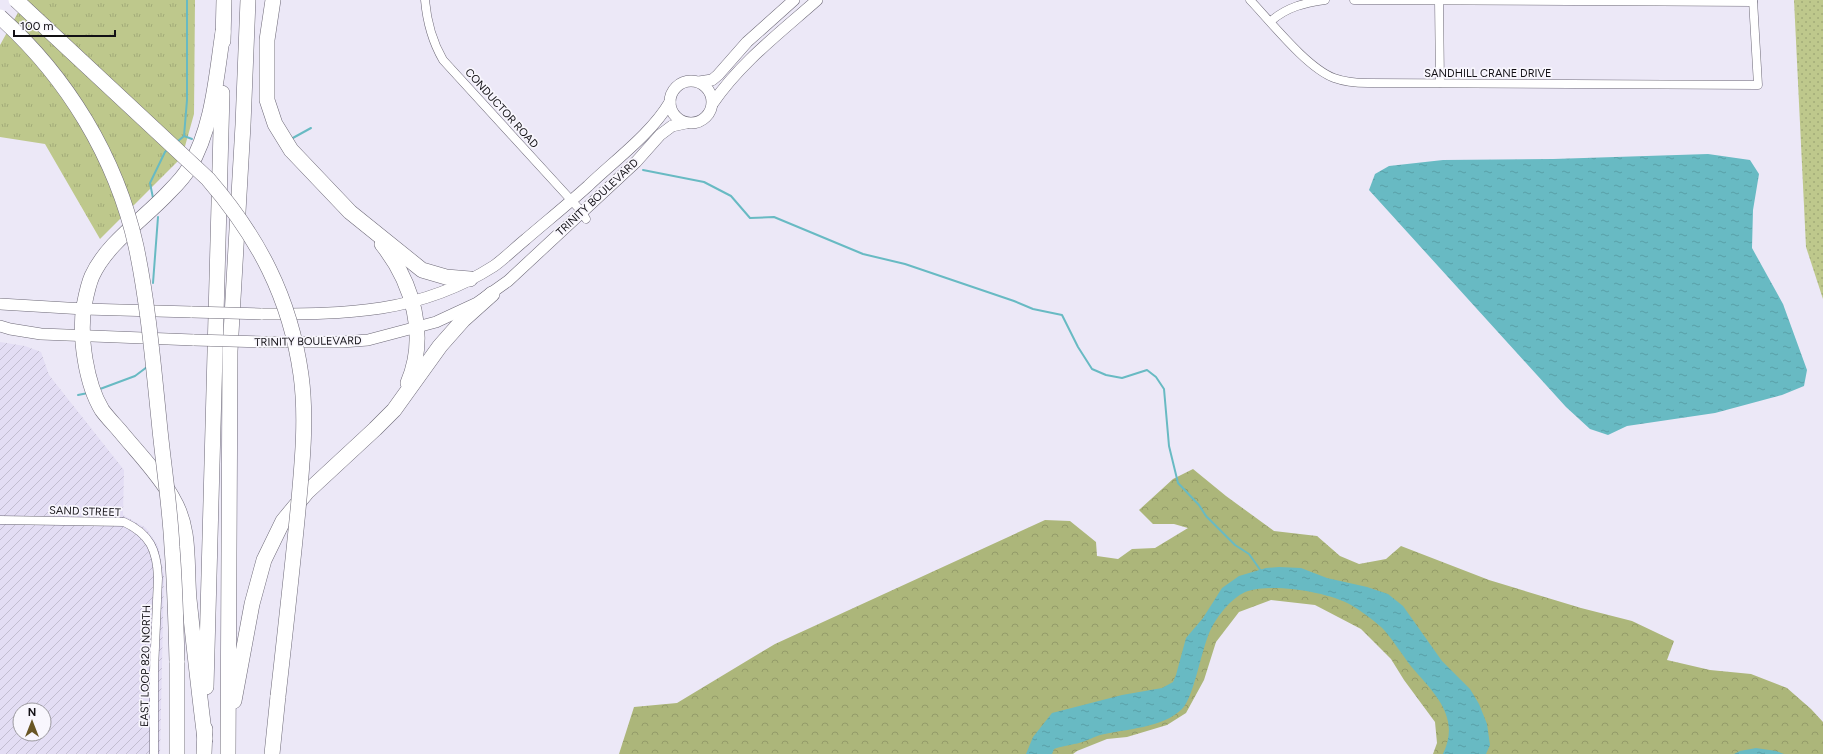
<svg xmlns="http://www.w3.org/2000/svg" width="1823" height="754" font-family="Figtree,sans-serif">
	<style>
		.industrial { fill: url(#industrial-furrows); fill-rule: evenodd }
		.grass { fill: url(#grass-tufts) }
		.forest { fill: url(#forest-crowns) }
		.park { fill: url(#park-dots) }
		.water { fill: url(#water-ripples) }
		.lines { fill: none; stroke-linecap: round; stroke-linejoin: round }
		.stream { stroke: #68bac3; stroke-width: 2 }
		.street-casing { stroke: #6d6977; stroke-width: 9 }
		.secondary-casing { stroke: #6d6977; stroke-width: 12 }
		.highway-casing { stroke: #6d6977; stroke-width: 16 }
		.street { stroke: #fff; stroke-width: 8 }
		.secondary { stroke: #fff; stroke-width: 11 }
		.highway { stroke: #fff; stroke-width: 15 }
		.secondary-bridge-casing { stroke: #6d6977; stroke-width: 12; stroke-linecap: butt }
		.highway-bridge-casing { stroke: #6d6977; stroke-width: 16; stroke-linecap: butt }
		.secondary-bridge { stroke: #fff; stroke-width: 11 }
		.highway-bridge { stroke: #fff; stroke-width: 15 }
		.labels { text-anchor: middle; stroke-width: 3.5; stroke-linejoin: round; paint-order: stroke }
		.street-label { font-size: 11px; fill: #121015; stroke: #f8f6fd }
	</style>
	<defs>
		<pattern id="industrial-furrows" width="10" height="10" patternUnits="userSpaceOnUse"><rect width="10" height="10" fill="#e3ddf4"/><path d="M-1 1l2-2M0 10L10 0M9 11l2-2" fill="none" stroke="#c2bdd0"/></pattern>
		<pattern id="grass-tufts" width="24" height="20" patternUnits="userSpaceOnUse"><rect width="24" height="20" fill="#bec88c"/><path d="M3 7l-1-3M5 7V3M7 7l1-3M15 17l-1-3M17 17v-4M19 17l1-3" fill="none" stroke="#a2ab78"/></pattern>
		<pattern id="forest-crowns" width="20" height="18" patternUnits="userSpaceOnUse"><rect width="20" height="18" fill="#acb67a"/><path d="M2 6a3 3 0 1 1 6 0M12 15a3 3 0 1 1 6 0" fill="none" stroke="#939b69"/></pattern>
		<pattern id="park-dots" width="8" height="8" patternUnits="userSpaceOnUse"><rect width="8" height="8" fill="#bec88c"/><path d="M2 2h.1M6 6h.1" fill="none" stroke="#a2ab78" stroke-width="1.8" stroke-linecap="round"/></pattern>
		<pattern id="water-ripples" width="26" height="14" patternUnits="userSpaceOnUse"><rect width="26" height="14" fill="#68bac3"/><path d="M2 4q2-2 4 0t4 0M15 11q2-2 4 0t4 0" fill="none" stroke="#599fa7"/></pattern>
	</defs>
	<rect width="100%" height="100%" fill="#ece8f7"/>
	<!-- industrial -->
	<path class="industrial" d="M0 342 25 346 41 352 49 375 124 470 123 515 146 528 158 546 164 575 160 754H0ZM20 710H44V734H20Z"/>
	<!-- grass -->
	<path class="grass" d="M25 0H195L194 114 182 157 100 239 45 144 0 137V45Z"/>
	<!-- forest -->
	<path class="forest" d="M1193 469 1226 496 1274 531 1317 536 1340 556 1359 564 1386 559 1401 546 1489 580 1581 608 1632 621 1674 641 1667 660 1710 670 1751 674 1787 688 1811 709 1823 722V754H1433L1437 743 1435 722 1404 680 1391 659 1361 629 1315 605 1271 600 1239 612 1216 642 1204 680 1186 713 1167 725 1127 737 1107 739 1077 751 1073 754H619L634 707 677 703 775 644 1045 520 1070 521 1096 542 1097 556 1118 559 1132 549 1155 548 1188 528 1174 524H1153L1139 510 1173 479Z"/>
	<!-- park -->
	<path class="park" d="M1794 0H1823V299L1806 247Z"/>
	<!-- water -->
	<g class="water">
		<path d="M1708 154 1750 160 1759 174 1753 210 1752 248 1783 304 1807 370 1804 386 1782 395 1715 413 1627 426 1608 435 1590 429 1566 407 1369 190 1375 174 1389 166 1443 160 1553 159Z"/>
		<path d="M1279 567 1301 568 1327 578 1367 587 1388 594 1403 606 1442 661 1470 689 1479 704 1487 724 1490 745 1486 754H1443C1460 719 1437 696 1416 672 1405 660 1391 636 1381 627 1372 619 1361 611 1351 605 1329 592 1272 583 1248 591 1233 596 1219 614 1212 627 1201 647 1195 696 1182 709 1163 728 1125 729 1100 735 1091 738 1083 743 1074 744 1066 746 1062 746 1054 749L1052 754H1026L1033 737 1052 713 1122 695 1162 688 1173 682 1176 675 1186 638 1203 618 1222 588 1239 576 1266 568Z"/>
		<path d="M1756 748 1776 751 1784 754H1734L1740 751Z"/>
	</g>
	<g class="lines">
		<!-- stream -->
		<g class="stream">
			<path d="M184 136 192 139"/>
			<path d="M291 139 311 128"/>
			<path d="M177 142 184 136 187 100V0"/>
			<path d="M643 170 704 182 731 196 750 218 774 217 863 254 905 264 1014 301 1033 309 1062 315 1078 347 1092 369 1106 375 1122 378 1147 370 1156 377 1164 389 1169 446 1178 483 1199 505 1206 516 1235 545 1249 554 1261 571"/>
			<path d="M153 198 150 183 165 152 168 149"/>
			<path d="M153 283 158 217"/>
			<path d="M100 389 135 376 147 367"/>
			<path d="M78 395 88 393"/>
		</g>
		<defs>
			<g id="street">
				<path d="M425 0C427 23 432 41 443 60L582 212 586 219"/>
				<path d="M1250 0C1271 22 1307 68 1334 78 1345 82 1356 83 1368 83L1758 85 1753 0"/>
				<path d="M1354 0 1753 2"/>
				<path d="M1439 0 1440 83"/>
				<path d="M1271 21C1287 7 1304 3 1325 0"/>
				<path d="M0 520 124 522C150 534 157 550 158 578L154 670V754"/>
			</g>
			<g id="secondary">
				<circle cx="691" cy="102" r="21"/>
				<path d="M699 82 712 80 718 75 747 42 794 0"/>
				<path d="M713 103C740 63 781 32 817 0"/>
				<path d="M0 304 84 309 192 312"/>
				<path d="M261 314C346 314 419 314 494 266 505 258 515 248 526 239 547 221 568 204 588 186 615 160 651 134 670 102"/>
				<path d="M0 326 10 329 41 334 194 340"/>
				<path d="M262 342H342L368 340 436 322 477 303 508 281 636 162 660 135 672 126 686 123"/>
			</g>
			<g id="highway">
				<path d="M273 0 267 40V100L275 124 291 150 350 212 422 270 446 277 470 279"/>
				<path d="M223 41 224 0"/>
				<path d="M382 244C413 283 428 336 408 383"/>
				<path d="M177 661V754"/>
				<path d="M206 687 222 93"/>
				<path d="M234 701 252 604 264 560 283 521 307 492 375 429 394 410 440 346 463 320 492 294"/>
				<path d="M205 739C199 692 194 646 189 599 186 565 191 529 173 499 159 474 138 453 120 431 114 424 107 417 102 410 86 384 79 336 84 306 86 296 88 285 92 276 107 243 144 219 169 192 176 185 184 177 189 168 213 127 216 78 223 32"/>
				<path d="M204 754 205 729"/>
				<path d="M228 754 230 351 243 125 248 0"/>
				<path d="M272 754 278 696"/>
			</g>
		</defs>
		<!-- street casing -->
		<use href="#street" class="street-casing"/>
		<!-- secondary casing -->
		<use href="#secondary" class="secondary-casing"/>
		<!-- highway casing -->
		<use href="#highway" class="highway-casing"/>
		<!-- street -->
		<use href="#street" class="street"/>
		<!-- secondary -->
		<use href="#secondary" class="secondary"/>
		<!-- highway -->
		<use href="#highway" class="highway"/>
		<defs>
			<g id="secondary-bridge">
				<path d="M192 312 261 314"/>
				<path d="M194 340 262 342"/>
			</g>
			<g id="highway-bridge">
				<path d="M16 0 208 179C258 237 290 297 301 375 307 419 302 466 298 510 292 572 285 634 278 696"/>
				<path d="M0 17C67 77 116 157 136 246 148 303 153 362 159 420 163 463 170 505 172 547 175 585 176 623 177 661"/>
			</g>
		</defs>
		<!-- secondary-bridge casing -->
		<use href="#secondary-bridge" class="secondary-bridge-casing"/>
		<!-- highway-bridge casing -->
		<use href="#highway-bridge" class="highway-bridge-casing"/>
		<!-- secondary-bridge -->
		<use href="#secondary-bridge" class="secondary-bridge"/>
		<!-- highway-bridge -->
		<use href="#highway-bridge" class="highway-bridge"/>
	</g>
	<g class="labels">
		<!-- street labels -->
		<g class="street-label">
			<text x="1488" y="77">SANDHILL CRANE DRIVE</text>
			<text transform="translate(502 108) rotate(48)" y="4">CONDUCTOR ROAD</text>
			<text transform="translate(597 197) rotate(-43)" y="4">TRINITY BOULEVARD</text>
			<text transform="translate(308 341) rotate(-1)" y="4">TRINITY BOULEVARD</text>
			<text transform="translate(85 511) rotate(2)" y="4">SAND STREET</text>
			<text transform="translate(145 666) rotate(-89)" y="4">EAST LOOP 820 NORTH</text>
		</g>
	</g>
	<!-- north arrow -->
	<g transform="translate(32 722)"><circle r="19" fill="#f8f6fd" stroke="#9c9aa0"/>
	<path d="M0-3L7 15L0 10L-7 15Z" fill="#695624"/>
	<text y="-6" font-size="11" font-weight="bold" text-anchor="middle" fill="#121015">N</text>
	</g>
	<!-- scale -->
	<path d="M14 30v6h101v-6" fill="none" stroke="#121015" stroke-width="2"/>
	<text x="20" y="30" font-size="12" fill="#121015" stroke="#f8f6fd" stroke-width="3" paint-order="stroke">100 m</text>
</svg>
